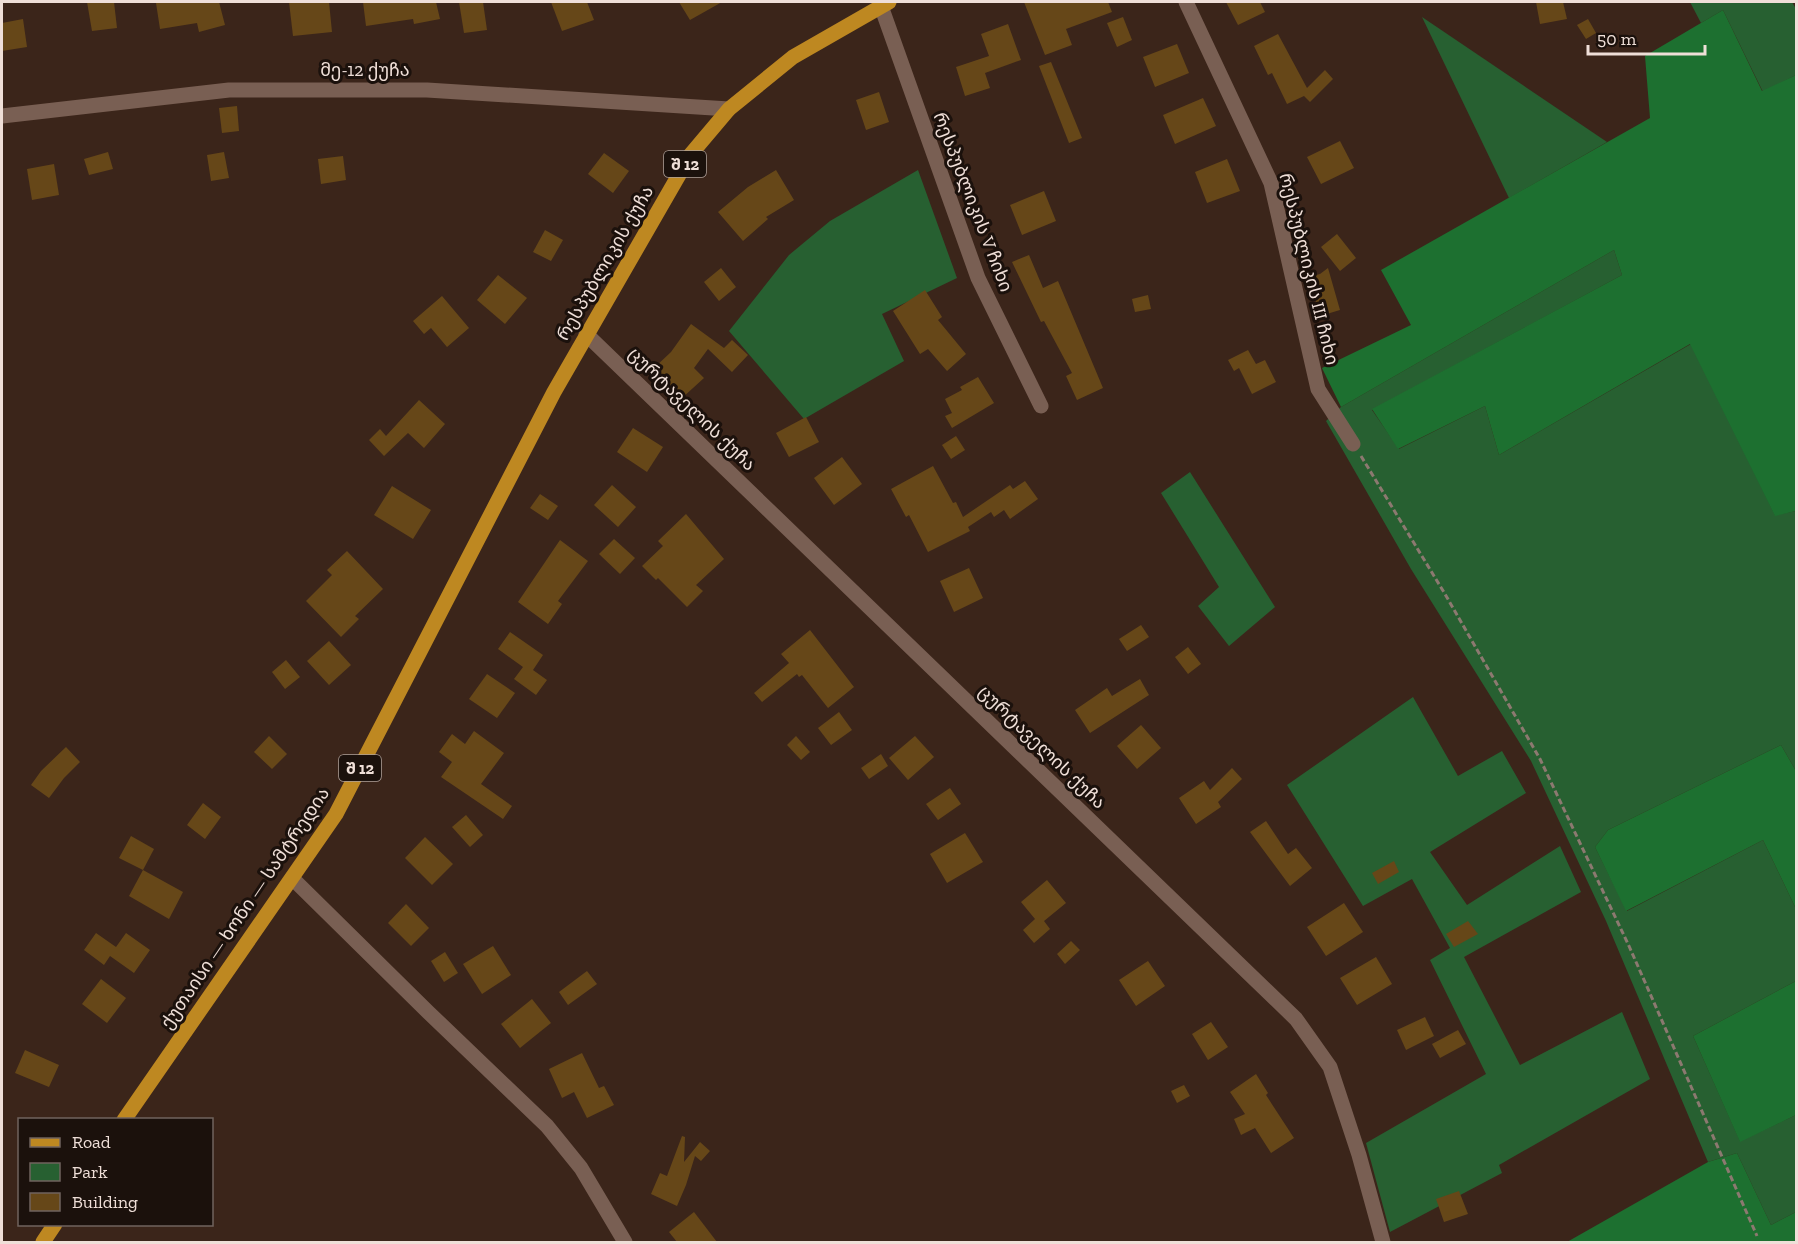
<svg xmlns="http://www.w3.org/2000/svg" width="1798" height="1244" font-family="'Zilla Slab','Noto Sans Georgian',serif">
	<style>
		.green { fill: #276031 }
		.forest { fill: #1d7030 }
		.building { fill: #664718 }
		.lines { fill: none; stroke-linecap: round; stroke-linejoin: round }
		.path { stroke: #8c7970; stroke-width: 3; stroke-dasharray: 6 3; stroke-linecap: butt }
		.street { stroke: #795f53; stroke-width: 15 }
		.primary { stroke: #be8821; stroke-width: 15 }
		.labels { text-anchor: middle; stroke-width: 6; stroke-linejoin: round; paint-order: stroke }
		.shield { fill: #1b110c; stroke: #afa19b; stroke-width: 1.5 }
		.shield-label { font-size: 16px; font-weight: bold; fill: #efdfd8 }
		.street-label { font-size: 18px; fill: #efdfd8; stroke: #1b110c }
	</style>
	<rect width="100%" height="100%" fill="#3b251a"/>
	<!-- green -->
	<g class="green">
		<path d="M1690 2H1792L1796 9V75L1763 92 1723 10 1701 23Z"/>
		<path d="M1422 17 1607 142 1509 198Z"/>
		<path d="M918 170 957 278 882 314 904 361 804 419 729 331 789 255 830 221Z"/>
		<path d="M1614 250 1622 275 1372 410 1399 449 1485 406 1499 455 1691 344 1775 515 1796 511V771L1781 745 1608 830 1595 847 1627 911 1763 840 1796 909V981L1693 1036 1740 1141 1796 1115V1212L1771 1225 1737 1153 1708 1162 1606 921 1531 761 1411 569 1326 421 1341 407Z"/>
		<path d="M1190 472 1275 607 1229 646 1198 606 1219 587 1161 493Z"/>
		<path d="M1413 697 1458 776 1502 751 1526 793 1430 852 1467 905 1560 846 1581 892 1464 957 1520 1065 1622 1012 1650 1079 1499 1165 1502 1173 1390 1232 1366 1143 1486 1074 1430 960 1450 948 1412 879 1363 906 1287 785Z"/>
	</g>
	<!-- forest -->
	<g class="forest">
		<path d="M1723 10 1762 91 1796 75V511L1775 516 1690 344 1499 455 1485 406 1398 449 1372 409 1622 275 1614 250 1341 407 1322 368 1411 325 1381 270 1650 118 1645 56Z"/>
		<path d="M1781 745 1796 771V909L1763 840 1626 911 1595 847 1608 830Z"/>
		<path d="M1796 981V1115L1740 1142 1693 1036Z"/>
		<path d="M1737 1153 1771 1225 1796 1212V1242H1567L1708 1162Z"/>
	</g>
	<!-- building -->
	<g class="building">
		<path d="M87 2H114L117 28 92 31Z"/>
		<path d="M165 2H219L225 25 199 32 197 23 160 29 156 3Z"/>
		<path d="M289 2H329L332 32 293 36Z"/>
		<path d="M363 2H436L440 19 414 24 413 19 366 26Z"/>
		<path d="M459 2H483L487 30 464 33Z"/>
		<path d="M551 2H587L594 20 562 31Z"/>
		<path d="M679 2H722L690 20Z"/>
		<path d="M1024 2H1108L1112 12 1066 29 1072 45 1045 55Z"/>
		<path d="M1226 2H1260L1265 12 1238 25Z"/>
		<path d="M1536 2H1563L1567 19 1540 24Z"/>
		<path d="M1123 17 1132 40 1117 47 1107 23Z"/>
		<path d="M23 19 27 47 2 51V23Z"/>
		<path d="M1588 19 1596 33 1586 39 1577 25Z"/>
		<path d="M1008 24 1021 60 985 73 990 88 965 96 956 67 989 56 981 34Z"/>
		<path d="M1278 34 1307 88 1325 70 1333 79 1310 102 1304 96 1287 104 1272 73 1268 75 1254 46Z"/>
		<path d="M1177 44 1189 73 1155 87 1143 57Z"/>
		<path d="M1051 62 1082 138 1069 143 1039 66Z"/>
		<path d="M879 92 889 122 866 130 856 100Z"/>
		<path d="M1203 98 1216 126 1175 144 1163 115Z"/>
		<path d="M237 106 239 131 222 133 219 108Z"/>
		<path d="M1340 141 1354 168 1321 184 1307 157Z"/>
		<path d="M108 152 113 169 89 175 84 159Z"/>
		<path d="M224 152 229 178 211 181 207 155Z"/>
		<path d="M604 153 629 171 613 193 588 174Z"/>
		<path d="M343 156 346 180 321 184 318 159Z"/>
		<path d="M1227 159 1240 191 1207 203 1195 172Z"/>
		<path d="M54 164 59 195 32 200 27 169Z"/>
		<path d="M776 170 794 200 766 217 768 219 743 241 718 212 748 187Z"/>
		<path d="M1044 191 1056 221 1022 235 1010 205Z"/>
		<path d="M545 230 563 240 551 261 533 252Z"/>
		<path d="M1337 234 1356 258 1340 271 1321 247Z"/>
		<path d="M1029 255 1043 288 1058 281 1103 388 1077 400 1066 376 1072 373 1044 321 1041 322 1012 262Z"/>
		<path d="M721 268 736 287 719 301 704 282Z"/>
		<path d="M1328 268 1340 310 1320 316 1309 277 1320 274Z"/>
		<path d="M498 275 527 298 505 324 477 300Z"/>
		<path d="M925 290 942 317 938 320 966 354 947 371 928 349 920 354 893 311Z"/>
		<path d="M1148 295 1151 309 1135 312 1132 299Z"/>
		<path d="M442 296 469 328 447 347 431 328 424 334 413 321Z"/>
		<path d="M691 324 724 348 732 340 748 355 732 372 708 349 694 368 704 378 682 398 654 368 671 352Z"/>
		<path d="M1248 350 1256 364 1265 360 1276 382 1252 394 1239 368 1234 371 1228 360Z"/>
		<path d="M978 377 994 403 952 428 945 416 952 413 945 399 962 390 960 387Z"/>
		<path d="M419 400 445 424 424 448 408 433 384 456 369 440 380 429 386 436Z"/>
		<path d="M806 417 819 442 789 457 776 433Z"/>
		<path d="M633 428 663 447 647 472 617 452Z"/>
		<path d="M956 436 965 450 951 459 942 445Z"/>
		<path d="M842 457 862 484 834 505 814 478Z"/>
		<path d="M933 466 953 503 956 502 963 517 1010 485 1013 489 1025 481 1038 499 1010 519 1004 510 994 517 991 512 968 527 970 531 928 552 909 515 906 517 891 489Z"/>
		<path d="M612 485 636 507 618 527 594 505Z"/>
		<path d="M392 486 431 510 413 539 374 515Z"/>
		<path d="M540 494 558 506 548 520 530 508Z"/>
		<path d="M686 514 724 559 696 585 703 591 687 607 658 578 656 580 642 566 663 546 658 541Z"/>
		<path d="M614 539 635 558 620 574 599 554Z"/>
		<path d="M560 540 588 561 558 601 562 604 548 624 518 602Z"/>
		<path d="M347 551 383 589 355 616 359 619 341 637 306 601 332 575 327 570Z"/>
		<path d="M969 568 983 598 954 612 940 581Z"/>
		<path d="M1141 625 1149 637 1127 651 1119 639Z"/>
		<path d="M810 630 854 687 828 708 802 675 799 677 797 674 762 702 754 693 789 663 781 654Z"/>
		<path d="M510 632 543 655 533 670 547 680 536 695 514 679 523 667 498 649Z"/>
		<path d="M329 641 351 665 329 685 307 661Z"/>
		<path d="M1188 647 1201 664 1188 674 1175 657Z"/>
		<path d="M286 660 300 677 285 689 272 672Z"/>
		<path d="M487 674 515 693 497 718 469 699Z"/>
		<path d="M1140 679 1149 695 1090 733 1075 710 1107 688 1112 696Z"/>
		<path d="M839 712 852 730 831 745 818 728Z"/>
		<path d="M1141 725 1161 748 1137 769 1117 746Z"/>
		<path d="M474 731 504 753 481 784 512 806 503 819 441 777 452 762 439 752 452 734 465 744Z"/>
		<path d="M269 736 287 754 272 769 254 752Z"/>
		<path d="M796 736 810 752 801 760 787 745Z"/>
		<path d="M915 736 934 757 908 780 889 758Z"/>
		<path d="M66 747 80 762 64 778 49 798 31 785 41 771Z"/>
		<path d="M881 754 888 766 869 779 861 768Z"/>
		<path d="M1232 768 1242 779 1218 802 1221 807 1196 824 1179 798 1204 781 1210 790Z"/>
		<path d="M950 788 961 804 938 820 926 804Z"/>
		<path d="M203 803 221 817 205 839 187 825Z"/>
		<path d="M466 815 483 835 470 847 452 827Z"/>
		<path d="M1266 821 1288 854 1296 848 1312 868 1290 886 1250 832Z"/>
		<path d="M965 833 983 862 947 883 930 854Z"/>
		<path d="M131 836 154 849 143 870 119 858Z"/>
		<path d="M425 837 453 864 432 885 405 858Z"/>
		<path d="M1394 861 1399 872 1378 884 1372 873Z"/>
		<path d="M143 870 183 892 169 919 129 896Z"/>
		<path d="M1047 880 1066 903 1044 921 1050 929 1034 943 1023 930 1035 919 1021 902Z"/>
		<path d="M1344 903 1363 932 1326 956 1307 927Z"/>
		<path d="M406 904 429 928 411 946 388 923Z"/>
		<path d="M1468 921 1478 934 1454 947 1446 934Z"/>
		<path d="M96 933 116 947 126 933 150 950 134 973 110 956 104 965 84 950Z"/>
		<path d="M1071 941 1080 950 1065 964 1057 954Z"/>
		<path d="M493 946 511 975 482 994 463 964Z"/>
		<path d="M445 952 458 973 444 982 431 961Z"/>
		<path d="M1376 957 1392 984 1357 1005 1340 978Z"/>
		<path d="M1148 961 1165 986 1136 1006 1119 980Z"/>
		<path d="M587 971 597 984 568 1005 559 992Z"/>
		<path d="M101 979 126 998 107 1023 82 1004Z"/>
		<path d="M532 999 551 1023 520 1048 501 1024Z"/>
		<path d="M1425 1017 1434 1036 1406 1050 1397 1030Z"/>
		<path d="M1211 1022 1228 1047 1208 1060 1192 1034Z"/>
		<path d="M1458 1030 1466 1044 1440 1058 1432 1044Z"/>
		<path d="M25 1050 59 1065 49 1087 15 1073Z"/>
		<path d="M582 1053 599 1088 604 1086 614 1105 587 1118 574 1092 562 1098 549 1069Z"/>
		<path d="M1256 1074 1268 1093 1266 1095 1294 1138 1271 1153 1255 1128 1241 1135 1234 1119 1245 1114 1230 1092Z"/>
		<path d="M1184 1085 1190 1096 1177 1103 1171 1091Z"/>
		<path d="M682 1136 685 1137 684 1162 700 1142 710 1151 701 1161 695 1156 686 1185 677 1206 651 1194 660 1173 667 1176Z"/>
		<path d="M1459 1191 1468 1214 1444 1222 1436 1199Z"/>
		<path d="M694 1212 717 1242H677L669 1232Z"/>
	</g>
	<g class="lines">
		<!-- path -->
		<path class="path" d="M1361 456 1445 594 1540 759 1629 946 1757 1236"/>
		<!-- street -->
		<g class="street">
			<path d="M1186 2 1271 183 1318 389 1353 444"/>
			<path d="M881 6 978 278 1041 406"/>
			<path d="M2 116 229 90H427L729 109"/>
			<path d="M586 334 1296 1019 1330 1067 1359 1155 1383 1242"/>
			<path d="M292 878 428 1012 547 1126 581 1168 625 1242"/>
		</g>
		<!-- primary -->
		<g class="primary">
			<path d="M124 1120 336 814 554 392 691 154 729 109 793 57 889 2"/>
			<path d="M43 1242 55 1224"/>
		</g>
	</g>
	<g class="labels">
		<!-- shield labels -->
		<g class="shield">
			<rect x="664" y="151" width="42" height="26" rx="4.5"/>
			<rect x="339" y="755" width="42" height="26" rx="4.5"/>
		</g>
		<g class="shield-label">
			<text x="685" y="170">შ 12</text>
			<text x="360" y="774">შ 12</text>
		</g>
		<!-- street labels -->
		<g class="street-label">
			<text x="365" y="76">მე-12 ქუჩა</text>
			<text transform="translate(973 202) rotate(69)" y="6">რესპუბლიკის V ჩიხი</text>
			<text transform="translate(605 263) rotate(-60)" y="6">რესპუბლიკის ქუჩა</text>
			<text transform="translate(1309 269) rotate(76)" y="6">რესპუბლიკის III ჩიხი</text>
			<text transform="translate(692 409) rotate(44)" y="6">ცურტაველის ქუჩა</text>
			<text transform="translate(1042 747) rotate(44)" y="6">ცურტაველის ქუჩა</text>
			<text transform="translate(245 908) rotate(-56)" y="6">ქუთაისი — ხონი — სამტრედია</text>
		</g>
	</g>
	<!-- border -->
	<rect width="1798" height="1244" fill="none" stroke="#efdfd8" stroke-width="6"/>
	<!-- legend -->
	<rect x="18" y="1118" width="195" height="108" fill="#1b110c" stroke="#70635e" stroke-width="1.5"/>
	<rect x="30" y="1138" width="30" height="9" fill="#be8821" stroke="#70635e" stroke-width="1.5"/>
	<text x="72" y="1148" font-size="18" fill="#efdfd8">Road</text>
	<rect x="30" y="1163" width="30" height="18" fill="#276031" stroke="#70635e" stroke-width="1.5"/>
	<text x="72" y="1178" font-size="18" fill="#efdfd8">Park</text>
	<rect x="30" y="1193" width="30" height="18" fill="#664718" stroke="#70635e" stroke-width="1.5"/>
	<text x="72" y="1208" font-size="18" fill="#efdfd8">Building</text>
	<!-- scale -->
	<path d="M1588 45v9h117v-9" fill="none" stroke="#efdfd8" stroke-width="3"/>
	<text x="1597" y="45" font-size="18" fill="#efdfd8" stroke="#1b110c" stroke-width="4.5" paint-order="stroke">50 m</text>
</svg>
